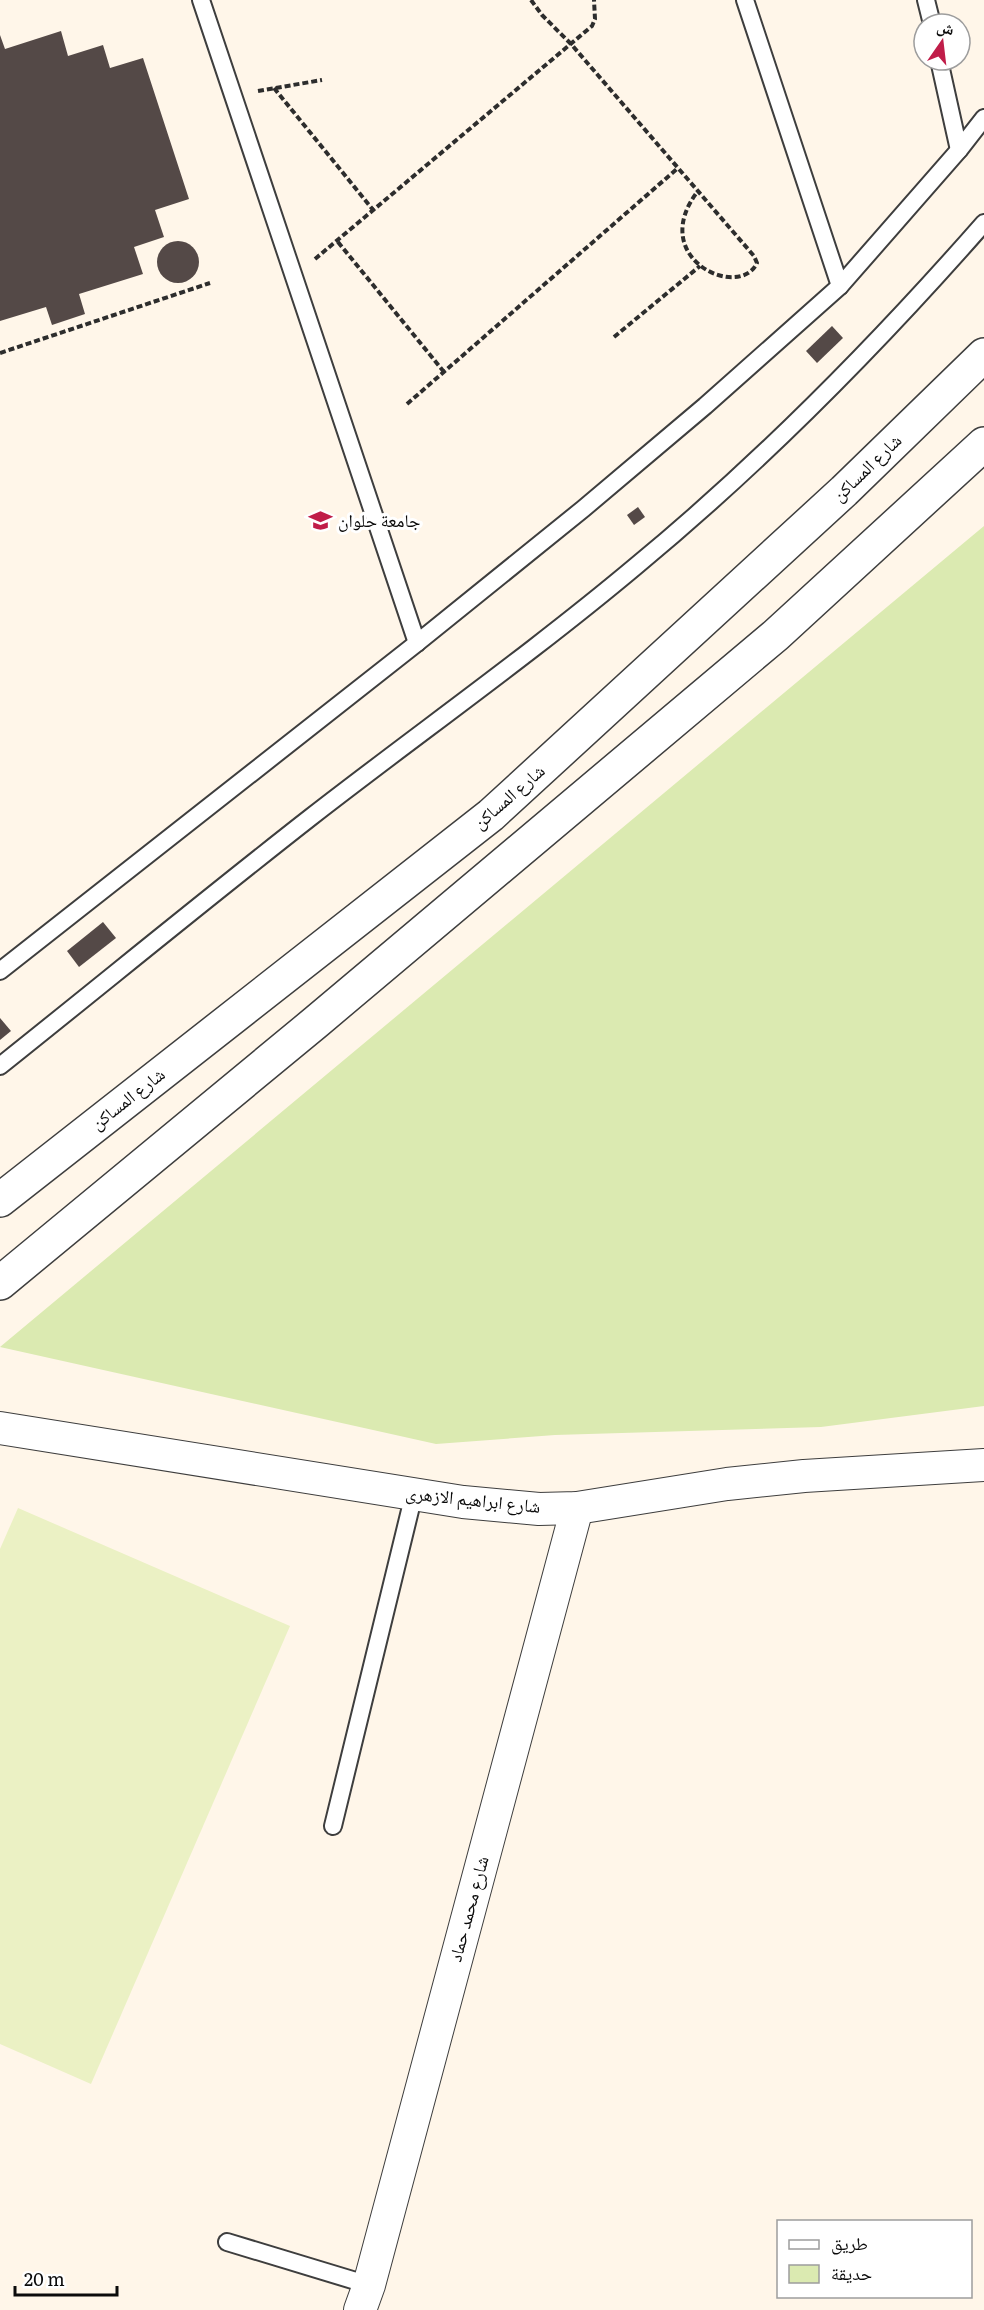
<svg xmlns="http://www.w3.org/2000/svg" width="984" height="2310" font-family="Literata,'Noto Naskh Arabic',serif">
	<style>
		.green { fill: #dbeab1 }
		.pitch { fill: #ebf1c4 }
		.building { fill: #544947 }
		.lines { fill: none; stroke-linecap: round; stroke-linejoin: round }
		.service-casing { stroke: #3e3e3e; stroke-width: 20 }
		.minor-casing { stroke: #3e3e3e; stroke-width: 34 }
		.tertiary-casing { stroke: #3e3e3e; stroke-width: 36 }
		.path { stroke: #2d2d2d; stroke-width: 4; stroke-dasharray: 6 3; stroke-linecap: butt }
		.service { stroke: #fff; stroke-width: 16 }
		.minor { stroke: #fff; stroke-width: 32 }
		.tertiary { stroke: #fff; stroke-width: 33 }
		.labels { text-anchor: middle; stroke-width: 6; stroke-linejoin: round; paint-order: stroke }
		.street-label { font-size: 18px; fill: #0b0b0b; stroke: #fff }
		.poi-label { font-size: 18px; fill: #0b0b0b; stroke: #fff; text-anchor: start }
	</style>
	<rect width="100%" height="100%" fill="#fff6e9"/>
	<!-- green -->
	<path class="green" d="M984 526V1406L821 1427 555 1435 436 1444 0 1347Z"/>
	<!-- pitch -->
	<path class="pitch" d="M18 1508 290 1626 91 2084 0 2044V1549Z"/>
	<!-- building -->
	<g class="building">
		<path d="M61 31 68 56 103 45 110 68 143 58 189 199 155 210 164 237 134 247 143 274 79 294 85 314 52 325 46 307 0 321V35L5 49Z"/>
		<circle cx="178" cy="262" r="21"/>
		<path d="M832 326 843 338 817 363 806 351Z"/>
		<path d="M638 507 645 517 634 525 627 515Z"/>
		<path d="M103 922 116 938 79 967 67 951Z"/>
		<path d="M0 1018 11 1031 0 1040Z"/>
	</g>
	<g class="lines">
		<defs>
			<g id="service">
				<path d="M201 0 417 643"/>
				<path d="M745 0 840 286"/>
				<path d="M926 0 932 24"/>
				<path d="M939 60 959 150"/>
				<path d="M0 971 417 643 583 509 705 406 840 286 959 150 984 118"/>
				<path d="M0 1066C104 983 206 899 311 817 419 733 531 654 636 566 762 462 877 345 984 223"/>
				<path d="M333 1826 414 1494"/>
				<path d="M227 2242 369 2285"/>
			</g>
			<g id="minor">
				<path d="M0 1428 463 1502 539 1509 577 1508 727 1484 804 1476 984 1465"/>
				<path d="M360 2310 369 2285 577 1508"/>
			</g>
			<g id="tertiary">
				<path d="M0 1200 491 815 844 491 984 355"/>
				<path d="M0 1283 316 1022 776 635 984 444"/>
			</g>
		</defs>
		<!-- service casing -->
		<use href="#service" class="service-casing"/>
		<!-- minor casing -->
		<use href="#minor" class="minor-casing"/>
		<!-- tertiary casing -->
		<use href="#tertiary" class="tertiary-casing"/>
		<!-- path -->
		<g class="path">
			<path d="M531 0 542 15 571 44 754 256 757 263C739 301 646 258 698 191"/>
			<path d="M274 88 374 211"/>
			<path d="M258 91 322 80"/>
			<path d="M338 242 444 372"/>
			<path d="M315 259 592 26 595 19 594 0"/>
			<path d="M614 337 700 266"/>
			<path d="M0 353 210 283"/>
			<path d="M407 404 678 168"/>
		</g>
		<!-- service -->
		<use href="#service" class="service"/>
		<!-- minor -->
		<use href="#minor" class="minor"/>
		<!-- tertiary -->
		<use href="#tertiary" class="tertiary"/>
	</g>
	<!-- icons -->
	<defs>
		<symbol id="university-bare" viewBox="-9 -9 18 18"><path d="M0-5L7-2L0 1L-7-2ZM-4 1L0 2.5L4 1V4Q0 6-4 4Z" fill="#c01d49" stroke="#fff" stroke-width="2.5" paint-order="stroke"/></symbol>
	</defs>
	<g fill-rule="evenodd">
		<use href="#university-bare" x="304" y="504" width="33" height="33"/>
	</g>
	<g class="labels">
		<!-- street labels -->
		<g class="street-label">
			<text transform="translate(867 468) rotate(-44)" y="6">شارع المساكن</text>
			<text transform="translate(509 797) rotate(-41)" y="6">شارع المساكن</text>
			<text transform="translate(128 1099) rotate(-38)" y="6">شارع المساكن</text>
			<text transform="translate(473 1500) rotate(6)" y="6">شارع ابراهيم الازهرى</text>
			<text transform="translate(469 1909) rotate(-75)" y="6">شارع محمد حماد</text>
		</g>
		<!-- poi labels -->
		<g class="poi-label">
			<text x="338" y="527">جامعة حلوان</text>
		</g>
	</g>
	<!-- legend -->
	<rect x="777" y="2220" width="195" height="78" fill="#ffffff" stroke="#9d9d9d" stroke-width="1.5"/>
	<rect x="789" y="2240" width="30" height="9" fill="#ffffff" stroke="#9d9d9d" stroke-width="1.5"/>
	<text x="831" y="2250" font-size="18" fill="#0b0b0b">طريق</text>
	<rect x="789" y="2265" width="30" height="18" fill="#dbeab1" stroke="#9d9d9d" stroke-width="1.5"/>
	<text x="831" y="2280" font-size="18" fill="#0b0b0b">حديقة</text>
	<!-- north arrow -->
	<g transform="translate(942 42) rotate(14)"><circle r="28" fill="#ffffff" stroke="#9d9d9d" stroke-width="1.5"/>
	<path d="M0-4.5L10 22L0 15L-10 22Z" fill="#c01d49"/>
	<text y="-9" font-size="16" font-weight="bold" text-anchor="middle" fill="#0b0b0b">ش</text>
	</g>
	<!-- scale -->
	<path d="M15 2286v9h102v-9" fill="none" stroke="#0b0b0b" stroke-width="3"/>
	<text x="24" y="2286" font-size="18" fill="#0b0b0b" stroke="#ffffff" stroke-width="4.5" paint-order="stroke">20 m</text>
</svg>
